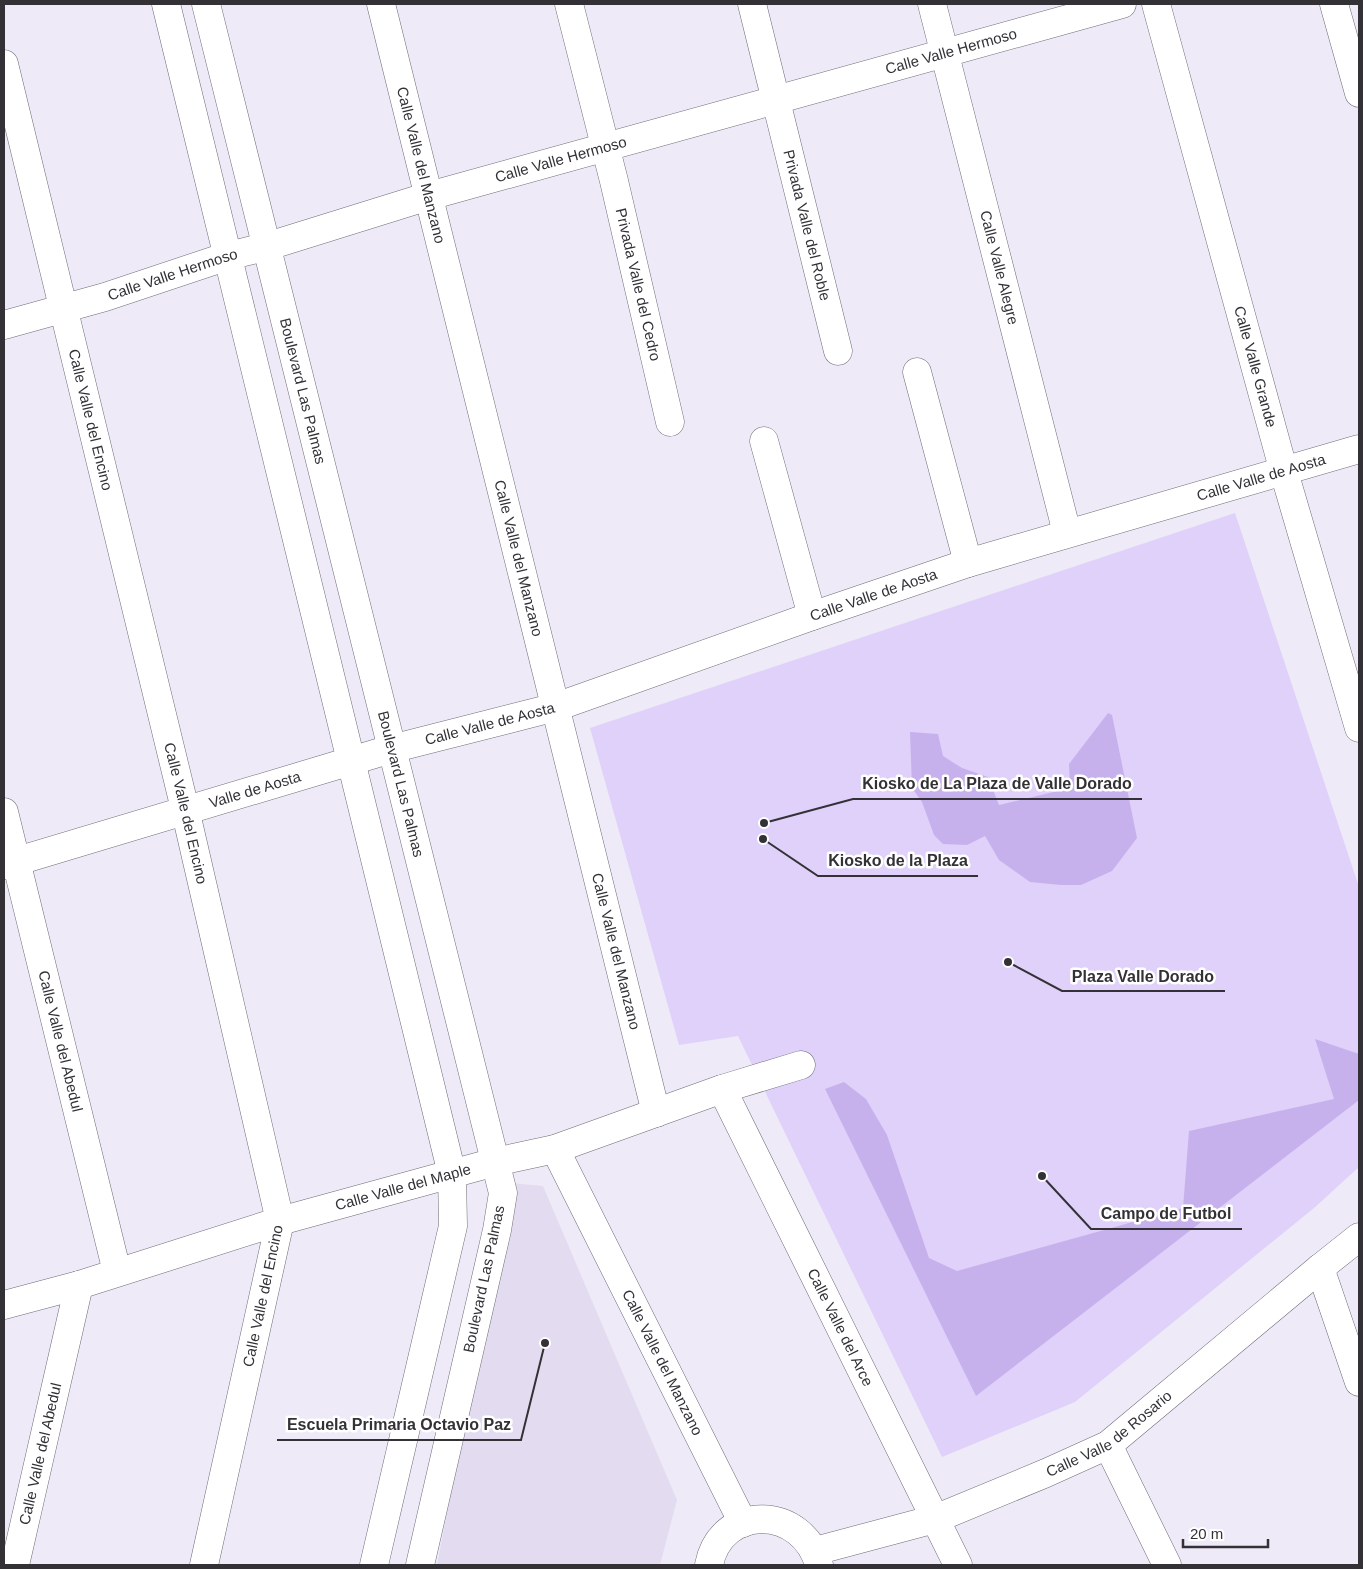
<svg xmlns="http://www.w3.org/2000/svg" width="1363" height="1569" font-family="Arial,sans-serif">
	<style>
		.built { fill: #e3dcf1 }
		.green { fill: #dfd1fa }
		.forest { fill: #c7b1ec }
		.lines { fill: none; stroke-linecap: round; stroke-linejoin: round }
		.street-casing { stroke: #6f6b77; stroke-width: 29 }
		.street { stroke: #fff; stroke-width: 28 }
		.labels { text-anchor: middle; stroke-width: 5; stroke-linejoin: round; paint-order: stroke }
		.street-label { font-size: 15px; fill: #333136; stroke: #fff }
		.leader { fill: none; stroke: #333136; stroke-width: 2 }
		.callout-dot { fill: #333136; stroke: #fff; stroke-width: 2 }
		.callout-label { font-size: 16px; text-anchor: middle; font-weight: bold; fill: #333136; stroke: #fff; stroke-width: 5; stroke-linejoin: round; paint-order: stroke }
	</style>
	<rect width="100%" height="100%" fill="#efeaf8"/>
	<!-- built -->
	<path class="built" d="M510 1183 543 1186 677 1500 660 1565H437Z"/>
	<!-- green -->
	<path class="green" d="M1235 513 1359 887V1167L1314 1208 1075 1402 942 1457 738 1036 679 1045 590 728Z"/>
	<!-- forest -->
	<g class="forest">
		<path d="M1108 713 1112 715 1137 838 1112 871 1081 885H1061L1030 882 999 860 985 836 967 845 943 844 934 835 922 802 912 788 910 732 938 734 943 756 962 768 988 777 999 805 1070 788 1069 764Z"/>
		<path d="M1315 1039 1359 1054V1100L976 1396 825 1089 844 1082 866 1099 887 1135 929 1258 957 1271 1183 1208 1189 1131 1334 1099Z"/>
	</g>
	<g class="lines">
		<defs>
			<g id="street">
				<path d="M166 4 452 1174 453 1226 374 1565"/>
				<path id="s1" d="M206 4 503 1193 497 1230 420 1565"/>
				<path id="s2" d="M381 4 656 1113"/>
				<path id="s3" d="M569 4 614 181 670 422"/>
				<path id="s4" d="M752 4 838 351"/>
				<path id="s5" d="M932 4 1067 533"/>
				<path id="s6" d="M1156 4 1284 472 1359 728"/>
				<path d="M1334 4 1359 93"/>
				<path id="s7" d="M4 64 185 809 280 1221 204 1565"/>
				<path id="s8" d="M4 325 105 297 228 256 265 247 429 196 1122 4"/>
				<path d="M917 372 968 563"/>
				<path d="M764 441 812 616"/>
				<path id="s9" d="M4 812 117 1272"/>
				<path id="s10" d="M4 865 391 749 556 707 812 616 968 563 1359 449"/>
				<path id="s11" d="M722 1089 958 1565"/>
				<path id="s12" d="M555 1149 743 1523"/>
				<path d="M1320 1268 1359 1382"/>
				<path id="s13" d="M4 1305 79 1285 280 1221 495 1162 555 1149 722 1089 801 1065"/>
				<path d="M1108 1445 1167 1565"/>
				<path id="s14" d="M815 1551 935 1519 1046 1473 1108 1445 1320 1268 1359 1237"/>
				<path id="s15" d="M15 1565 79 1285"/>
				<path d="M709 1565C721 1503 803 1505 819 1565"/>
			</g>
		</defs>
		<!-- street casing -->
		<use href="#street" class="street-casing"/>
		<!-- street -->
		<use href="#street" class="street"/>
	</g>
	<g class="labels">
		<!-- street labels -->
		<g class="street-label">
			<text dy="5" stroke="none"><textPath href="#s8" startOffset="986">Calle Valle Hermoso</textPath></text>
			<text dy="5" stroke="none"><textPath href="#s8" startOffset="581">Calle Valle Hermoso</textPath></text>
			<text dy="5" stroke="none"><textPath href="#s2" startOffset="166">Calle Valle del Manzano</textPath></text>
			<text dy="5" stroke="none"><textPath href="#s4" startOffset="228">Privada Valle del Roble</textPath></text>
			<text dy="5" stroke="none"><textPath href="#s5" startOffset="272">Calle Valle Alegre</textPath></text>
			<text dy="5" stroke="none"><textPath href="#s8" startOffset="176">Calle Valle Hermoso</textPath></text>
			<text dy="5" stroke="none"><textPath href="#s3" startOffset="289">Privada Valle del Cedro</textPath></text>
			<text dy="5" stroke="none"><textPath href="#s6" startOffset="376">Calle Valle Grande</textPath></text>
			<text dy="5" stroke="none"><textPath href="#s1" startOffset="399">Boulevard Las Palmas</textPath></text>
			<text dy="5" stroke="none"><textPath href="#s7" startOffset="366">Calle Valle del Encino</textPath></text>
			<text dy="5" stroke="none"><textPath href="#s10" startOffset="1316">Calle Valle de Aosta</textPath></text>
			<text dy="5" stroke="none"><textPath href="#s2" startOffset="571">Calle Valle del Manzano</textPath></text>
			<text dy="5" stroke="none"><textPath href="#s10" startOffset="911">Calle Valle de Aosta</textPath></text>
			<text dy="5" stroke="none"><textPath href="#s10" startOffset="506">Calle Valle de Aosta</textPath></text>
			<text dy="5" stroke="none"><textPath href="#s1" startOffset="804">Boulevard Las Palmas</textPath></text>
			<text dy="5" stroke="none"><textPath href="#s10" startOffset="262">Valle de Aosta</textPath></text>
			<text dy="5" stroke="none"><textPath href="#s7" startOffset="771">Calle Valle del Encino</textPath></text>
			<text dy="5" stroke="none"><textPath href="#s2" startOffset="976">Calle Valle del Manzano</textPath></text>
			<text dy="5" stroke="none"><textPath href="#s9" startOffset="236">Calle Valle del Abedul</textPath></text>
			<text dy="5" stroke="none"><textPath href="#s13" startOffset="416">Calle Valle del Maple</textPath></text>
			<text transform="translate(484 1279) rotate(-78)" y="5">Boulevard Las Palmas</text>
			<text transform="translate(263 1296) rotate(-78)" y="5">Calle Valle del Encino</text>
			<text dy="5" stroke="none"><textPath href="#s11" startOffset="266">Calle Valle del Arce</textPath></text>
			<text dy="5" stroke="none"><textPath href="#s12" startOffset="239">Calle Valle del Manzano</textPath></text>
			<text dy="5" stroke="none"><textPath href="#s14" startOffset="319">Calle Valle de Rosario</textPath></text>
			<text dy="5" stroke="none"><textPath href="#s15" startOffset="114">Calle Valle del Abedul</textPath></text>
		</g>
	</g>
	<!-- callouts -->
	<path class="leader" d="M764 823L853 799H1142M763 839L818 876H978M1008 962L1062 991H1225M1042 1176L1091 1229H1242M545 1343L521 1440H277"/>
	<g class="callout-dot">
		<circle cx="764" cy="823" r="5"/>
		<circle cx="763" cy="839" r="5"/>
		<circle cx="1008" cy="962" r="5"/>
		<circle cx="1042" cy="1176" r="5"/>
		<circle cx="545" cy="1343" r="5"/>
	</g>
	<g class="callout-label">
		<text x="997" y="789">Kiosko de La Plaza de Valle Dorado</text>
		<text x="898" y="866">Kiosko de la Plaza</text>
		<text x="1143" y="982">Plaza Valle Dorado</text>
		<text x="1166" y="1219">Campo de Futbol</text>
		<text x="399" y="1430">Escuela Primaria Octavio Paz</text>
	</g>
	<!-- border -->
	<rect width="1363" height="1569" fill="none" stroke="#333136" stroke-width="10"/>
	<!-- scale -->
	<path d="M1183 1539v8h85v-8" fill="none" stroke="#333136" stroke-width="2.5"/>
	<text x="1190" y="1539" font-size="15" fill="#333136" stroke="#ffffff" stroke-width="4" paint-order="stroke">20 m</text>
</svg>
